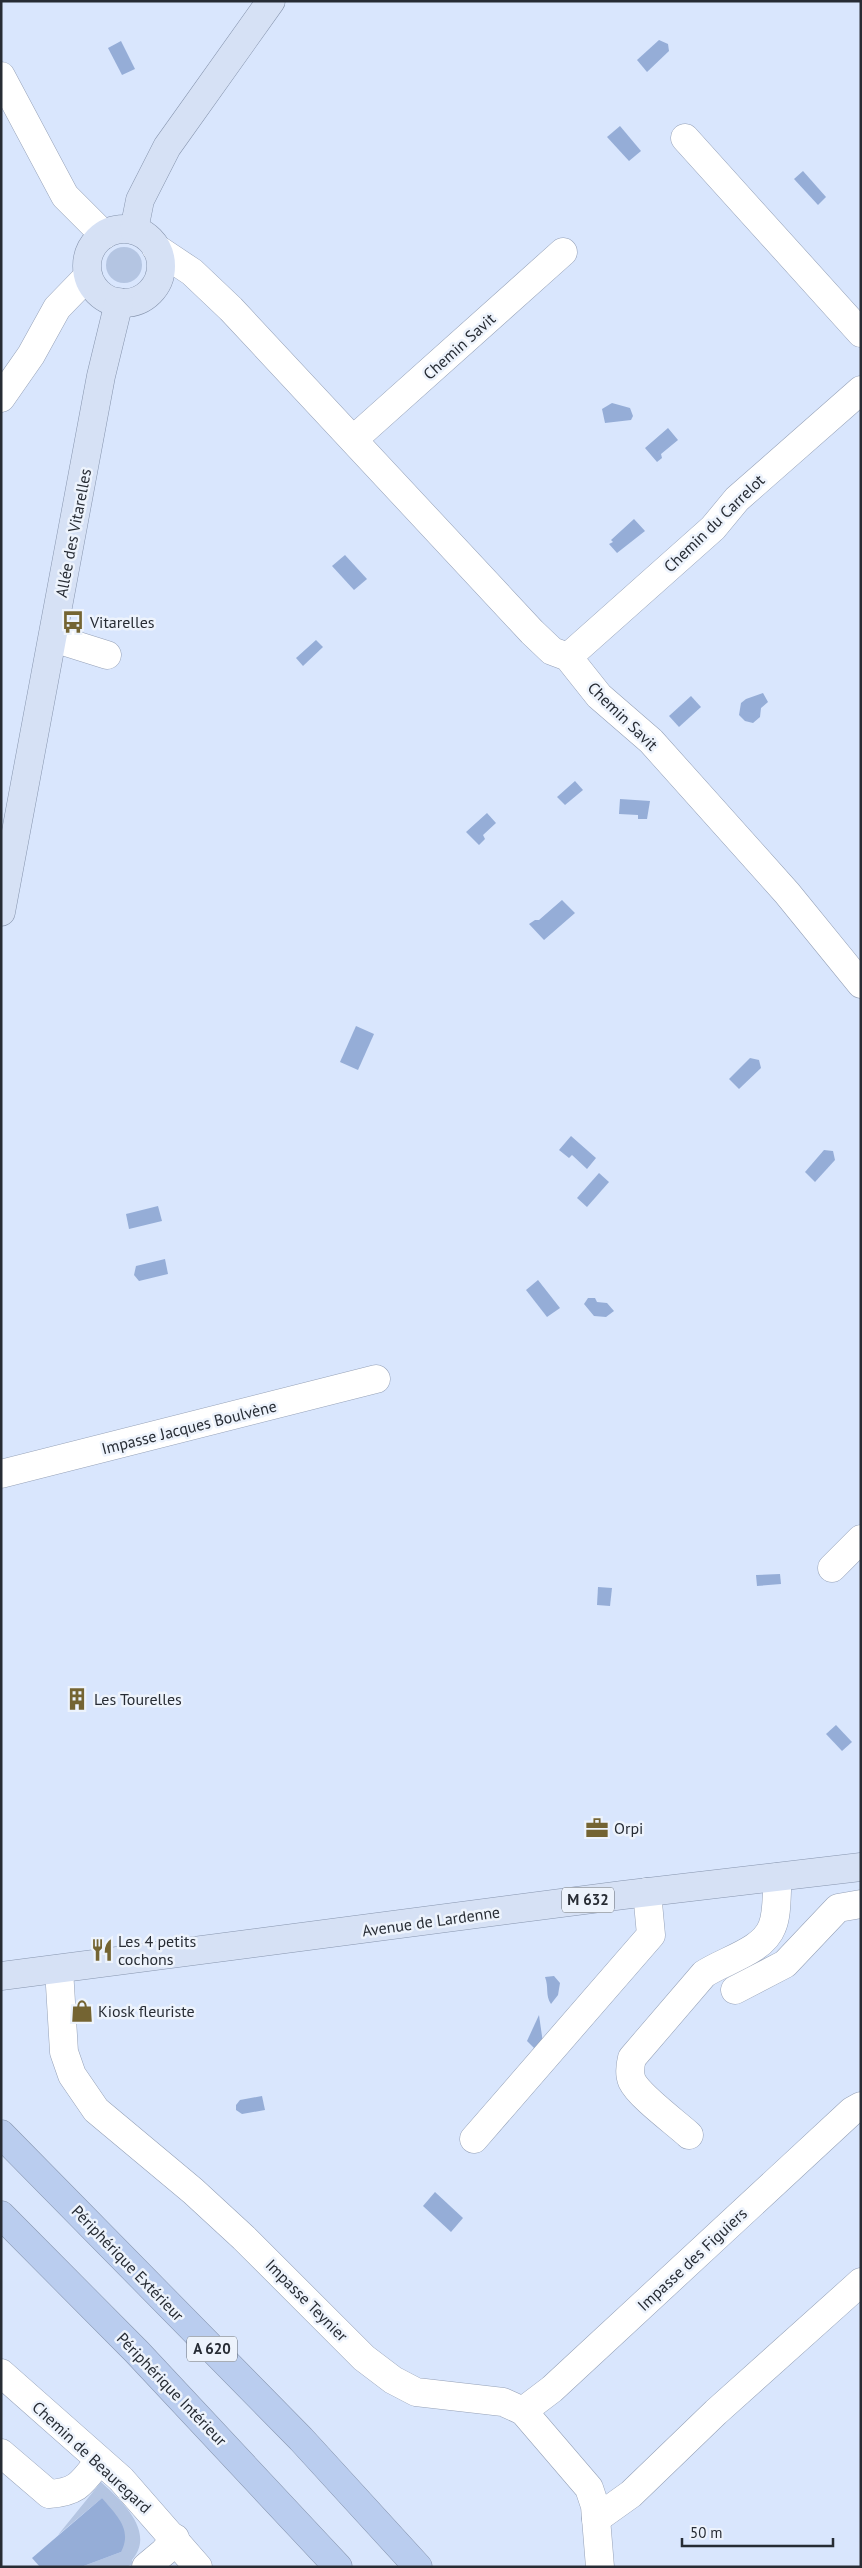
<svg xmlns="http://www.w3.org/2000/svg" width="862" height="2568" font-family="'PT Sans',sans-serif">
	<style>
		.green { fill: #b4c5e2 }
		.water { fill: #95add7 }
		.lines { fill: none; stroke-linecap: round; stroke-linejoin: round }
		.minor-casing { stroke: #95a1b7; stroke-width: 29 }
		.major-casing { stroke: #8795ae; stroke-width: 29 }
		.highway-casing { stroke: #8795ae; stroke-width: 29 }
		.minor { stroke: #fff; stroke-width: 28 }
		.major { stroke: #d6e1f5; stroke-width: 28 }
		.highway { stroke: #bacdef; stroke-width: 28 }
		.labels { text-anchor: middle; stroke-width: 5; stroke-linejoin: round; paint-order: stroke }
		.shield { fill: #edf3fc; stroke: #626870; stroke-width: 1 }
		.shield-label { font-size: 15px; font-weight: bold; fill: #272c34 }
		.street-label { font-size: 16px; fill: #272c34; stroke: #edf3fc }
		.poi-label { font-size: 16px; fill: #272c34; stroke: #edf3fc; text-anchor: start }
	</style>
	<rect width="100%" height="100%" fill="#d9e6fd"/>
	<!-- green -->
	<g class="green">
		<circle cx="124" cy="265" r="18"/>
		<path d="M101 2482C122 2501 156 2532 132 2560L133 2564 126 2567H81L121 2552 102 2498 58 2535Z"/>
	</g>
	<!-- water -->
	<g class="water">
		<path d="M659 40 668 44 669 51 647 72 637 60Z"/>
		<path d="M121 41 135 69 122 75 108 48Z"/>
		<path d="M620 126 641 151 629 161 607 137Z"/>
		<path d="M803 171 826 197 818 205 794 179Z"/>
		<path d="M612 403 630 408 633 416 631 420 605 423 602 409Z"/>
		<path d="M668 428 678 440 661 454 662 458 657 462 645 448Z"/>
		<path d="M634 519 645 531 617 553 609 544 613 542 611 540Z"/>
		<path d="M345 555 367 579 354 590 332 566Z"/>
		<path d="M316 640 323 647 303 666 296 658Z"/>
		<path d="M763 693 768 702 761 708 760 717 753 723 745 721 739 715 741 703 746 699Z"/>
		<path d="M691 696 701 707 679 727 669 716Z"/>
		<path d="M575 781 583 790 565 805 557 797Z"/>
		<path d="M620 799 650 801 647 819H638V815L619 814Z"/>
		<path d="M487 813 496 823 483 835 485 839 479 845 466 832Z"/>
		<path d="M562 900 575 913 544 940 529 924 535 920H539Z"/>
		<path d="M356 1026 374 1034 358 1070 340 1062Z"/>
		<path d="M750 1058 759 1060 761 1068 739 1089 729 1079Z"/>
		<path d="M571 1136 596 1158 587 1169 572 1155 569 1158 559 1150Z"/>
		<path d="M824 1150 833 1151 835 1160 815 1182 805 1172Z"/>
		<path d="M599 1173 609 1182 587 1207 577 1198Z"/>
		<path d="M158 1206 162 1221 129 1229 126 1214Z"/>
		<path d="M165 1259 168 1274 139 1281 134 1275 136 1266Z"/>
		<path d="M538 1280 560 1308 547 1317 526 1290Z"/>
		<path d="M588 1298H595L597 1302 607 1303 614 1311 606 1317 594 1316 584 1304Z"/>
		<path d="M780 1574 781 1584 757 1586 756 1575Z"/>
		<path d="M598 1587 612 1588 610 1606 597 1605Z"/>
		<path d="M836 1725 852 1742 842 1751 826 1734Z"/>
		<path d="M554 1976 560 1983 558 1995 551 2004C545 1995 549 1987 545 1977Z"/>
		<path d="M539 2015 543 2043 536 2050 527 2041Z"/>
		<path d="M262 2096 265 2110 242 2114 236 2110V2105L240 2100Z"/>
		<path d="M435 2192 463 2218 451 2232 423 2206Z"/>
		<path d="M102 2498C116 2515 133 2529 121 2552L81 2567H40L32 2558Z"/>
	</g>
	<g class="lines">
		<defs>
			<g id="minor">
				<path d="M1 76 65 196 104 235"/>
				<path d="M685 138 861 333"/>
				<path d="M156 248 192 272 231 309 532 632 552 651 568 657 599 696 651 741 787 893 861 984"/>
				<path d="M1 398 31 355 57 308 88 276"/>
				<path d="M354 439 563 252"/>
				<path d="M53 638 107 655"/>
				<path d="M568 657 713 528 737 499 861 390"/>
				<path d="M1 1474 376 1379"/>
				<path d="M832 1568 861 1539"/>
				<path d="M59 1969 64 2052 72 2075 96 2110 193 2191 244 2238 364 2358 393 2380 416 2392 503 2402 523 2411 589 2488 595 2506 600 2567"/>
				<path d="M735 1990 785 1964 838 1908 861 1904"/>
				<path d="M689 2135C676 2123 639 2096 632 2081 629 2074 630 2066 632 2058L704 1974C725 1960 763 1951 772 1927 778 1913 776 1892 778 1877"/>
				<path d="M474 2139 651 1935 647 1892"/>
				<path d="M1 2373 121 2479 198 2567"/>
				<path d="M523 2411 552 2389 852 2111 861 2106"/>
				<path d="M1 2453 49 2494C78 2492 82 2483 99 2461"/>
				<path d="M596 2519 631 2494 716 2412 861 2282"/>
				<path d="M146 2567 164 2552 175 2538"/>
			</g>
			<g id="major">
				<circle cx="124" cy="266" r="37"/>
				<path d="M134 230 140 200 167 147 271 1"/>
				<path d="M1 912 101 376 119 302"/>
				<path d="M1 1976 623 1895 861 1867"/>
			</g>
			<g id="highway">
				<path d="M1 2134 301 2439 418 2567"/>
				<path d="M1 2215 137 2352 338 2567"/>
			</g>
		</defs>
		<!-- minor casing -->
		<use href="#minor" class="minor-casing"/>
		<!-- major casing -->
		<use href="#major" class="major-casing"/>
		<!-- highway casing -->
		<use href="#highway" class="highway-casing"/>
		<!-- minor -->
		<use href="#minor" class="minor"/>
		<!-- major -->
		<use href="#major" class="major"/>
		<!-- highway -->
		<use href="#highway" class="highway"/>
	</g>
	<!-- icons -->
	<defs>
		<symbol id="bus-bare" viewBox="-9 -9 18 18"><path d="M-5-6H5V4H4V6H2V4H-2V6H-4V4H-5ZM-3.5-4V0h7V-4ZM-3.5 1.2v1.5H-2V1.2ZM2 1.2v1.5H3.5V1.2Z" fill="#746432" stroke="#edf3fc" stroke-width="2.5" paint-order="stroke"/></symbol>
		<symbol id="building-bare" viewBox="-9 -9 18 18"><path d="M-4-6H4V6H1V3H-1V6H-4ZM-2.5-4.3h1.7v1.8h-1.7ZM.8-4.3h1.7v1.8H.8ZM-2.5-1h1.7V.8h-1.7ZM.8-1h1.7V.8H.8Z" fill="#746432" stroke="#edf3fc" stroke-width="2.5" paint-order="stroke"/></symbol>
		<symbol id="office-bare" viewBox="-9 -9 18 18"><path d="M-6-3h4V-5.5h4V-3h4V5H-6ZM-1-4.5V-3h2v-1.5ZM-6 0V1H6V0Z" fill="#746432" stroke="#edf3fc" stroke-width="2.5" paint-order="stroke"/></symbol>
		<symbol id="restaurant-bare" viewBox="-9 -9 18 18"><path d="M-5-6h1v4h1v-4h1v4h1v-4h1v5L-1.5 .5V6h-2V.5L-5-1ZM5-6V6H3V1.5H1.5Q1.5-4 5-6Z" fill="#746432" stroke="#edf3fc" stroke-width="2.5" paint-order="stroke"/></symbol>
		<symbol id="shop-bare" viewBox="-9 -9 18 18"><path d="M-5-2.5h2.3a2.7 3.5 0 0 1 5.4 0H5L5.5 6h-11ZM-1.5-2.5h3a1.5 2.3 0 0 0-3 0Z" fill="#746432" stroke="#edf3fc" stroke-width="2.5" paint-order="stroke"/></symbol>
	</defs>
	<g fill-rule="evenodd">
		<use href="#bus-bare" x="57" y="606" width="32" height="32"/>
		<use href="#building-bare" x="61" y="1683" width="32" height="32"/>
		<use href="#office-bare" x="581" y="1812" width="32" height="32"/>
		<use href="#restaurant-bare" x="86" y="1934" width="32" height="32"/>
		<use href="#shop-bare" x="66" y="1995" width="32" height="32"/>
	</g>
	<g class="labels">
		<!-- shield labels -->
		<g class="shield">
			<rect x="562" y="1887.5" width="52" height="25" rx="4"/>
			<rect x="187" y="2336.5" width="50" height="25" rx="4"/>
		</g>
		<g class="shield-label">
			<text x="588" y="1905">M 632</text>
			<text x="212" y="2354">A 620</text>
		</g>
		<!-- street labels -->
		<g class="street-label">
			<text transform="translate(459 346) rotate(-42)" y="6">Chemin Savit</text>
			<text transform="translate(714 523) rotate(-44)" y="6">Chemin du Carrelot</text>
			<text transform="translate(73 533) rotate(-79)" y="6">Allée des Vitarelles</text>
			<text transform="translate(623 716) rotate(44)" y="6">Chemin Savit</text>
			<text transform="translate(189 1427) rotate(-14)" y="6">Impasse Jacques Boulvène</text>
			<text transform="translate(431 1921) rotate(-8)" y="6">Avenue de Lardenne</text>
			<text transform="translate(692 2259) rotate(-43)" y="6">Impasse des Figuiers</text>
			<text transform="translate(128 2263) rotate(46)" y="6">Périphérique Extérieur</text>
			<text transform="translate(307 2300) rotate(45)" y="6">Impasse Teynier</text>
			<text transform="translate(172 2389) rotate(46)" y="6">Périphérique Intérieur</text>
			<text transform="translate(92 2457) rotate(43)" y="6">Chemin de Beauregard</text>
		</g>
		<!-- poi labels -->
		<g class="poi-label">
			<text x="90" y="628">Vitarelles</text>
			<text x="94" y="1705">Les Tourelles</text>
			<text x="614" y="1834">Orpi</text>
			<text x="118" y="1947">Les 4 petits<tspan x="118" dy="18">cochons</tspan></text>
			<text x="98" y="2017">Kiosk fleuriste</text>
		</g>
	</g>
	<!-- border -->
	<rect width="862" height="2568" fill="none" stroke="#272c34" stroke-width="5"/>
	<!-- scale -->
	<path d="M682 2538v8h151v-8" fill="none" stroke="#272c34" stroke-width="2.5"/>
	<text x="690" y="2538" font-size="15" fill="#272c34" stroke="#edf3fc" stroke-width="4" paint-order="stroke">50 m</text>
</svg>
